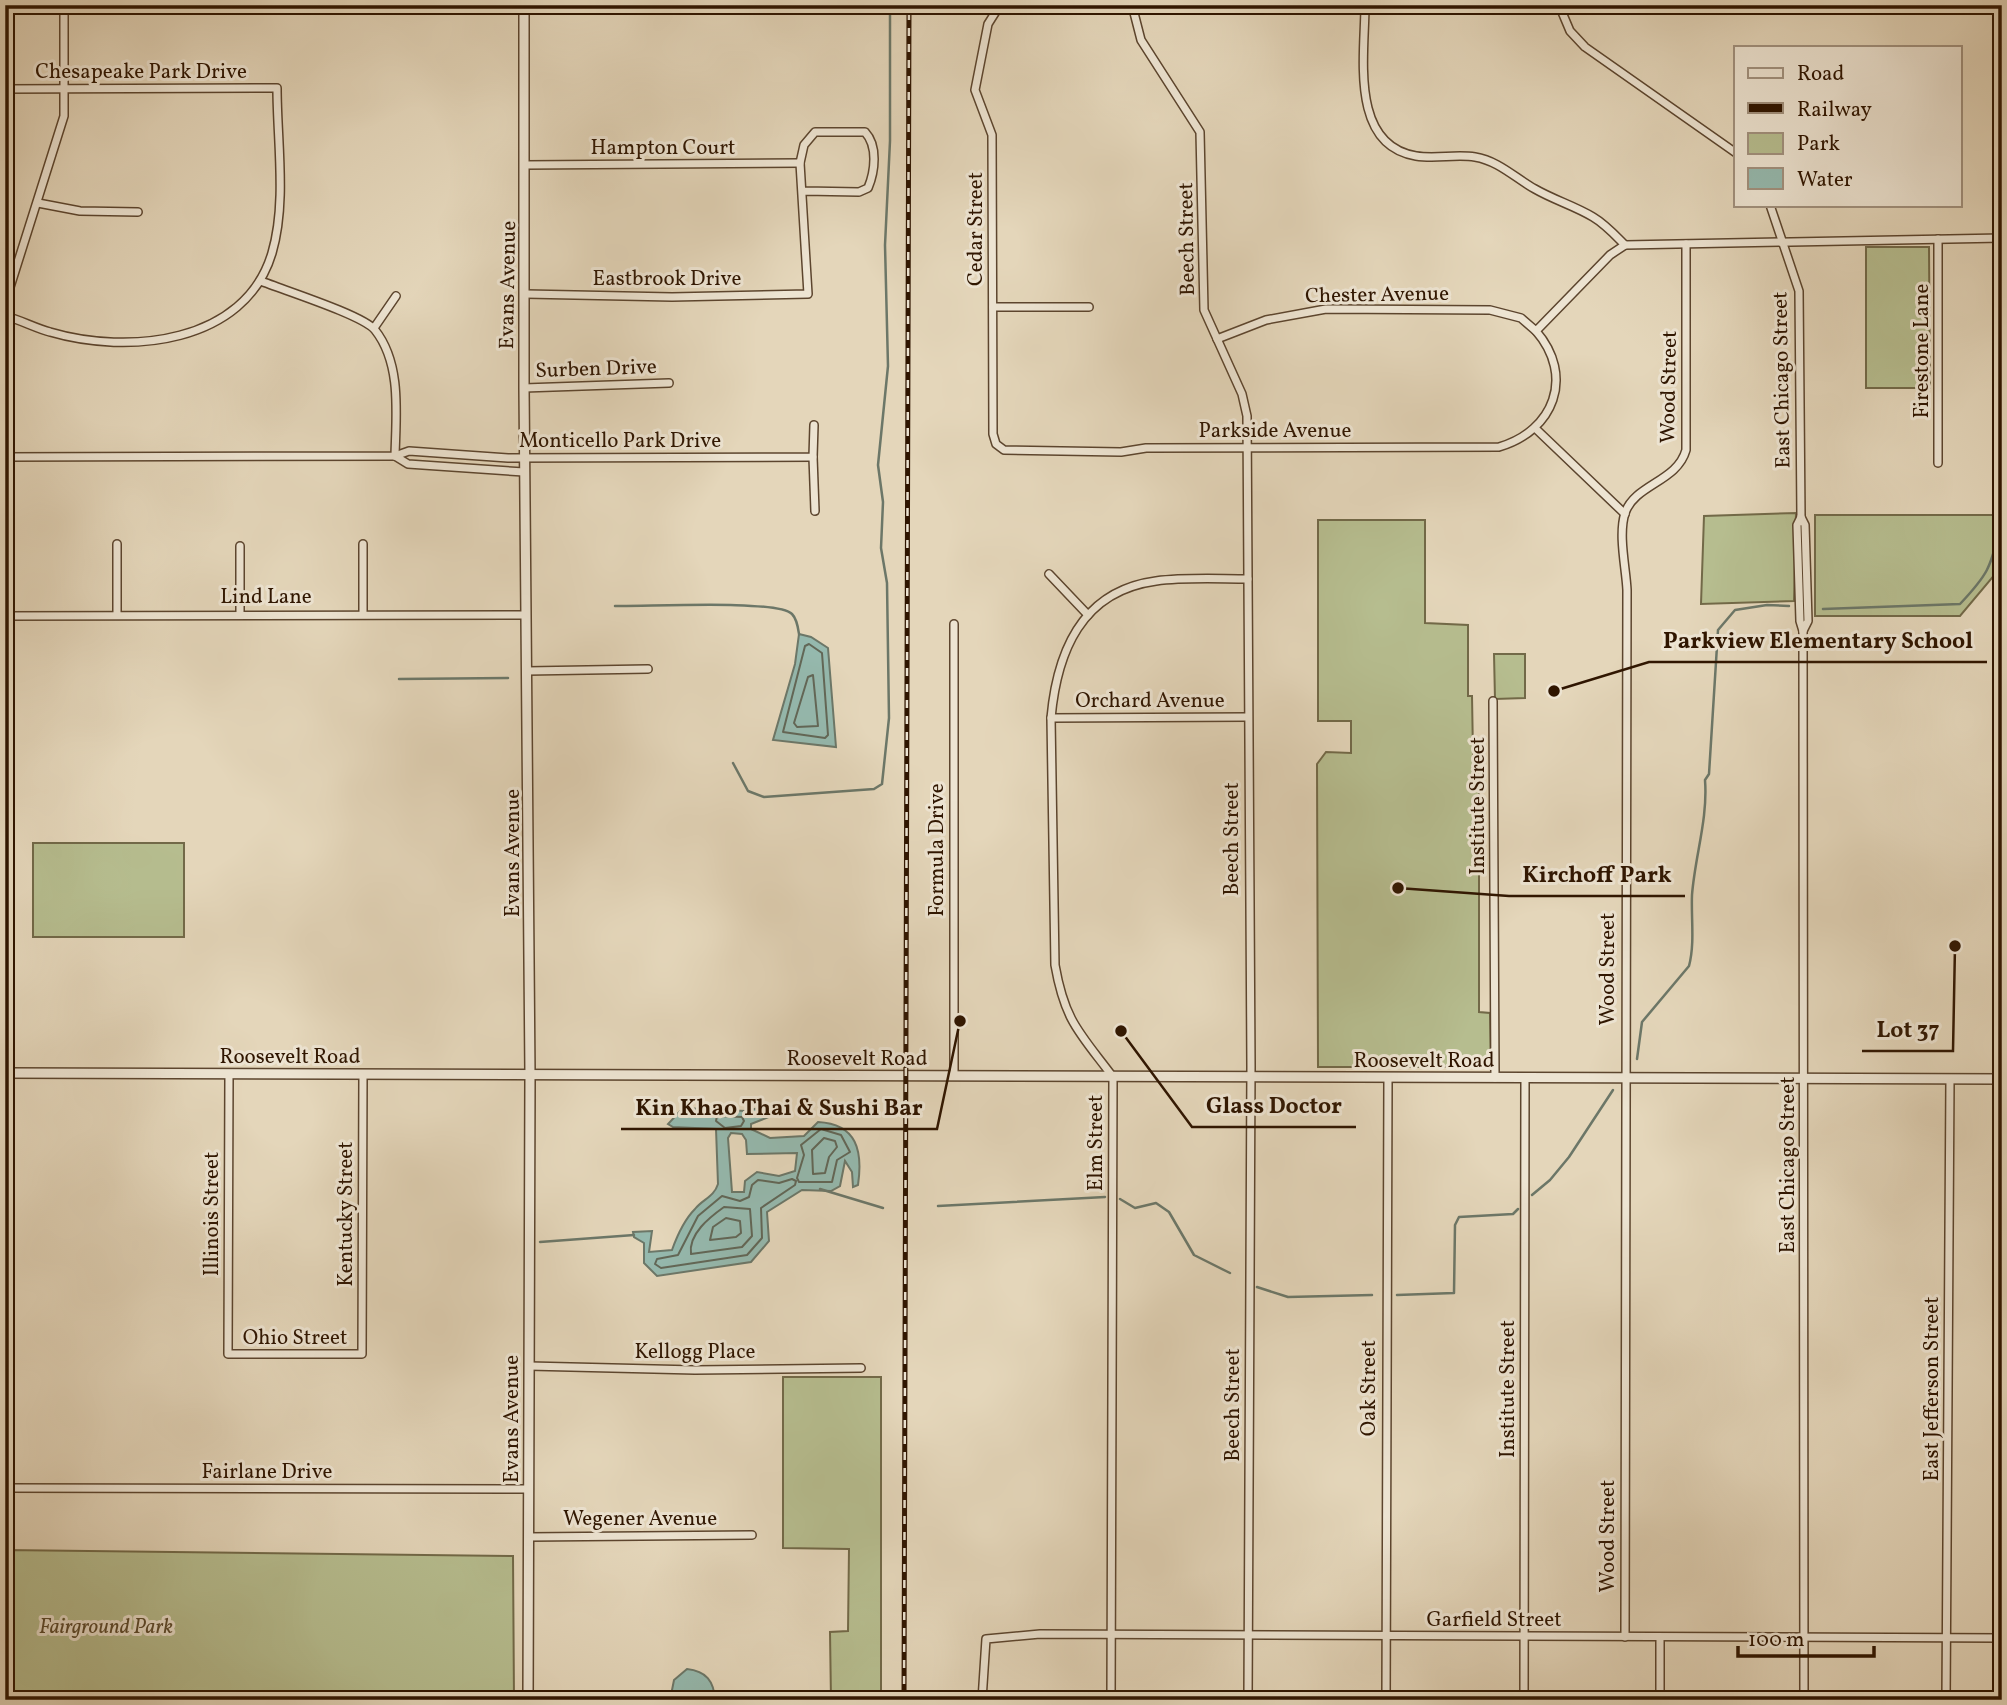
<svg xmlns="http://www.w3.org/2000/svg" width="2007" height="1705" font-family="Vollkorn,serif">
	<style>
		.green { fill: #b6bd8f; stroke: #726948; stroke-width: 2 }
		.water { fill: #95b9ae; stroke: #6c7768; stroke-width: 2; fill-rule: evenodd }
		.lines { fill: none; stroke-linecap: round; stroke-linejoin: round }
		.shore { stroke: #626757; stroke-width: 2 }
		.stream { stroke: #6c7768; stroke-width: 2.5 }
		.minor-casing { stroke: #5c452e; stroke-width: 10 }
		.tertiary-casing { stroke: #5c452e; stroke-width: 12 }
		.minor { stroke: #ede4d2; stroke-width: 7 }
		.tertiary { stroke: #ede4d2; stroke-width: 9 }
		.rail-casing { stroke: #2f1500; stroke-width: 5 }
		.rail { stroke: #ede4d2; stroke-width: 2.5; stroke-dasharray: 8; stroke-linecap: butt }
		.labels { text-anchor: middle; stroke-width: 6; stroke-linejoin: round; paint-order: stroke }
		.street-label { font-size: 21px; fill: #2f1500; stroke: #ede4d2 }
		.park-label { font-size: 21px; font-style: italic; fill: #58472b; stroke: #ede4d2 }
		.leader { fill: none; stroke: #2f1500; stroke-width: 2.5 }
		.callout-dot { fill: #2f1500; stroke: #ede4d2; stroke-width: 2.5 }
		.callout-label { font-size: 23px; text-anchor: middle; font-weight: bold; fill: #2f1500; stroke: #ede4d2; stroke-width: 6; stroke-linejoin: round; paint-order: stroke }
	</style>
	<rect width="100%" height="100%" fill="#e4d6ba"/>
	<filter id="stains"><feTurbulence type="fractalNoise" baseFrequency=".00286" numOctaves="4"/><feColorMatrix values="0 0 0 0 .2 0 0 0 0 .09 0 0 0 0 .02 0 0 0 .5 -.17"/></filter>
	<radialGradient id="worn" r=".72"><stop offset=".6" stop-color="#630" stop-opacity="0"/><stop offset="1" stop-color="#630" stop-opacity=".3"/></radialGradient>
	<!-- green -->
	<g class="green">
		<path d="M1866 247H1929L1930 388H1866Z"/>
		<path d="M1796 513 1794 601 1701 604 1704 516Z"/>
		<path d="M1815 515H2002V566L1960 616H1815Z"/>
		<path d="M1318 520H1425V623L1468 625V696H1472L1473 754H1479V1012L1490 1013 1491 1067H1318L1317 764 1326 752 1351 753V721H1318Z"/>
		<path d="M1494 654H1525V698L1495 699Z"/>
		<rect x="33" y="843" width="151" height="94"/>
		<path d="M783 1377H881V1700H831L830 1632 848 1631 849 1549 783 1548Z"/>
		<path d="M5 1550 513 1556 514 1700H5Z"/>
	</g>
	<!-- water -->
	<g class="water">
		<path d="M799 634 811 637 828 648 836 747 773 740 795 664Z"/>
		<path d="M767 1106 781 1108 774 1115 751 1124V1129L770 1138 804 1136 818 1122C857 1124 863 1151 858 1185L853 1187 852 1172 845 1161 840 1186 831 1191 802 1190 767 1212 769 1241 751 1262 657 1276 644 1263V1243L634 1237 633 1232 652 1231 649 1252 672 1250C677 1236 684 1220 695 1209 703 1199 714 1197 718 1184L716 1129 673 1127 668 1124 683 1108 746 1111ZM731 1133 742 1134 746 1140 747 1154 797 1153 795 1171 779 1176 757 1172 745 1181 744 1192H732L728 1138Z"/>
		<path d="M687 1669C706 1671 714 1681 715 1700H670L674 1680Z"/>
	</g>
	<g class="lines">
		<!-- shore -->
		<g class="shore">
			<path d="M809 644 822 653 828 735 825 738 783 732 805 646Z"/>
			<path d="M813 675 818 726 797 727 794 723 808 677Z"/>
			<path d="M717 1116 742 1117 744 1121 741 1126 725 1128 716 1121Z"/>
			<path d="M821 1129 841 1135 850 1152 837 1160 832 1182H799L797 1178 804 1155 801 1145Z"/>
			<path d="M824 1138 835 1141 837 1147 829 1157 825 1173 813 1174 812 1150Z"/>
			<path d="M792 1179 796 1181 795 1185 761 1208 762 1238 747 1255 661 1268 655 1264 657 1259 678 1255 698 1216 722 1196 740 1201 749 1197 752 1185 758 1180 779 1183Z"/>
			<path d="M724 1207 750 1209 752 1236 742 1247 691 1254C688 1234 710 1217 724 1207Z"/>
			<path d="M726 1218 740 1221 741 1233 736 1237 710 1240 713 1227Z"/>
		</g>
		<!-- stream -->
		<g class="stream">
			<path d="M615 606C644 607 776 599 792 614 797 619 798 627 799 634"/>
			<path d="M1823 609 1960 604C1992 570 1990 566 2002 522"/>
			<path d="M399 679 508 678"/>
			<path d="M733 763 748 791 764 797 874 789 882 784 889 718 887 583 881 548 883 502 878 465 888 366 885 245 890 141V5"/>
			<path d="M1637 1059 1642 1022 1689 966C1695 943 1691 918 1692 895 1695 856 1708 819 1705 780L1709 774 1718 630 1735 610 1767 605 1789 606"/>
			<path d="M820 1189 883 1208"/>
			<path d="M1532 1195 1550 1180 1569 1157 1613 1090"/>
			<path d="M1120 1199 1135 1208 1156 1203 1169 1212 1194 1255 1230 1273"/>
			<path d="M938 1206 1105 1197"/>
			<path d="M540 1242 634 1235"/>
			<path d="M1257 1287 1288 1297 1372 1295"/>
			<path d="M1397 1295 1454 1293 1455 1225 1459 1217 1513 1214 1518 1209"/>
		</g>
		<defs>
			<g id="minor">
				<path d="M1000 5 988 24 975 90 992 135 993 434 996 444 1004 450 1121 452 1146 448 1499 447C1554 431 1575 376 1536 331L1610 255 1625 245 2002 238"/>
				<path d="M1132 5 1141 40 1200 132 1204 310 1242 394 1247 416 1251 1066 1248 1700"/>
				<path d="M1365 5C1365 54 1349 145 1416 156 1436 159 1456 154 1475 157 1499 161 1515 178 1535 189 1554 200 1575 206 1593 217 1605 224 1615 235 1625 245"/>
				<path d="M1559 5 1570 31 1585 47 1736 153"/>
				<path d="M5 89 277 88C277 141 287 202 272 253 245 344 128 355 50 332 35 328 21 320 5 316"/>
				<path d="M525 165 800 163"/>
				<path d="M38 203 80 211 138 212"/>
				<path d="M1770 205 1799 291 1801 517 1797 525 1800 621 1803 631 1804 1700"/>
				<path d="M1938 239V463"/>
				<path d="M261 281C283 290 363 315 375 330 402 364 396 415 395 456"/>
				<path d="M526 294 672 297 808 294 800 163 804 145 815 132H865C878 146 875 171 868 188L859 192 804 191"/>
				<path d="M5 303 64 116V5"/>
				<path d="M993 307H1089"/>
				<path d="M374 328 396 296"/>
				<path d="M1217 339 1266 320 1326 309 1490 310 1521 318 1536 331"/>
				<path d="M524 388 669 383"/>
				<path d="M1536 429 1625 514"/>
				<path d="M395 456 408 464 524 472"/>
				<path d="M5 457 395 456 409 451 508 458 813 457 814 425"/>
				<path d="M813 457 815 511"/>
				<path d="M1801 517 1805 525 1808 621 1803 631"/>
				<path d="M117 544V615"/>
				<path d="M363 544V613"/>
				<path d="M240 546V614"/>
				<path d="M1049 574 1088 615"/>
				<path d="M5 616 526 615"/>
				<path d="M954 624V1076"/>
				<path d="M527 671 648 669"/>
				<path d="M1493 701 1495 1078"/>
				<path d="M1051 718 1248 717"/>
				<path d="M229 1074 228 1354H362L363 1074"/>
				<path d="M529 1366 695 1370 861 1368"/>
				<path d="M5 1488 528 1489"/>
				<path d="M529 1537 752 1535"/>
				<path d="M1625 1637 1627 590C1626 568 1618 535 1625 513 1635 484 1677 482 1686 450V244"/>
				<path d="M1660 1637V1700"/>
				<path d="M982 1700 986 1639 1040 1634 2002 1638"/>
				<path d="M1111 1700 1113 1077C1080 1033 1065 1022 1055 965L1051 718C1057 652 1081 591 1156 581 1186 577 1218 579 1248 579"/>
				<path d="M1386 1700 1388 1077"/>
				<path d="M1524 1700 1525 1078"/>
				<path d="M1946 1700 1950 1079"/>
			</g>
			<g id="tertiary">
				<path d="M524 5V388L530 1075 528 1700"/>
				<path d="M5 1073 2002 1079"/>
			</g>
		</defs>
		<!-- minor casing -->
		<use href="#minor" class="minor-casing"/>
		<!-- tertiary casing -->
		<use href="#tertiary" class="tertiary-casing"/>
		<!-- minor -->
		<use href="#minor" class="minor"/>
		<!-- tertiary -->
		<use href="#tertiary" class="tertiary"/>
		<defs>
			<path id="rail" d="M904 1700 909 5"/>
		</defs>
		<!-- rail casing -->
		<use href="#rail" class="rail-casing"/>
		<!-- rail -->
		<use href="#rail" class="rail"/>
	</g>
	<g class="labels">
		<!-- street labels -->
		<g class="street-label">
			<text x="141" y="78">Chesapeake Park Drive</text>
			<text x="663" y="154">Hampton Court</text>
			<text transform="translate(975 229) rotate(-90)" y="7">Cedar Street</text>
			<text transform="translate(1186 239) rotate(-91)" y="7">Beech Street</text>
			<text x="667" y="285">Eastbrook Drive</text>
			<text transform="translate(507 285) rotate(-89)" y="7">Evans Avenue</text>
			<text transform="translate(1377 294) rotate(-1)" y="7">Chester Avenue</text>
			<text transform="translate(1921 351) rotate(-90)" y="7">Firestone Lane</text>
			<text transform="translate(596 368) rotate(-2)" y="7">Surben Drive</text>
			<text transform="translate(1781 380) rotate(-91)" y="7">East Chicago Street</text>
			<text transform="translate(1668 387) rotate(-89)" y="7">Wood Street</text>
			<text x="1275" y="437">Parkside Avenue</text>
			<text x="620" y="447">Monticello Park Drive</text>
			<text x="266" y="603">Lind Lane</text>
			<text x="1150" y="707">Orchard Avenue</text>
			<text transform="translate(1477 806) rotate(-90)" y="7">Institute Street</text>
			<text transform="translate(1231 839) rotate(-90)" y="7">Beech Street</text>
			<text transform="translate(936 850) rotate(-90)" y="7">Formula Drive</text>
			<text transform="translate(512 853) rotate(-90)" y="7">Evans Avenue</text>
			<text transform="translate(1607 969) rotate(-90)" y="7">Wood Street</text>
			<text x="290" y="1063">Roosevelt Road</text>
			<text x="857" y="1065">Roosevelt Road</text>
			<text x="1424" y="1067">Roosevelt Road</text>
			<text transform="translate(1095 1143) rotate(-90)" y="7">Elm Street</text>
			<text transform="translate(1787 1165) rotate(-90)" y="7">East Chicago Street</text>
			<text transform="translate(211 1214) rotate(-90)" y="7">Illinois Street</text>
			<text transform="translate(345 1214) rotate(-90)" y="7">Kentucky Street</text>
			<text x="295" y="1344">Ohio Street</text>
			<text x="695" y="1358">Kellogg Place</text>
			<text transform="translate(1368 1388) rotate(-90)" y="7">Oak Street</text>
			<text transform="translate(1507 1389) rotate(-90)" y="7">Institute Street</text>
			<text transform="translate(1931 1389) rotate(-90)" y="7">East Jefferson Street</text>
			<text transform="translate(1232 1405) rotate(-90)" y="7">Beech Street</text>
			<text transform="translate(511 1419) rotate(-90)" y="7">Evans Avenue</text>
			<text x="267" y="1478">Fairlane Drive</text>
			<text x="640" y="1525">Wegener Avenue</text>
			<text transform="translate(1607 1536) rotate(-90)" y="7">Wood Street</text>
			<text x="1494" y="1626">Garfield Street</text>
		</g>
		<!-- park labels -->
		<g class="park-label">
			<text x="106" y="1633">Fairground Park</text>
		</g>
	</g>
	<!-- callouts -->
	<path class="leader" d="M1554 691L1649 662H1987M1398 888L1509 896H1685M1955 946L1953 1051H1862M1121 1031L1192 1127H1356M960 1021L937 1129H621"/>
	<g class="callout-dot">
		<circle cx="1554" cy="691" r="7"/>
		<circle cx="1398" cy="888" r="7"/>
		<circle cx="1955" cy="946" r="7"/>
		<circle cx="1121" cy="1031" r="7"/>
		<circle cx="960" cy="1021" r="7"/>
	</g>
	<g class="callout-label">
		<text x="1818" y="648">Parkview Elementary School</text>
		<text x="1597" y="882">Kirchoff Park</text>
		<text x="1908" y="1037">Lot 37</text>
		<text x="1274" y="1113">Glass Doctor</text>
		<text x="779" y="1115">Kin Khao Thai &amp; Sushi Bar</text>
	</g>
	<!-- margin -->
	<rect width="2007" height="1705" fill="none" stroke="#e4d6ba" stroke-width="28"/>
	<rect x="7" y="7" width="1993" height="1691" fill="none" stroke="#2f1500" stroke-width="3.5"/>
	<rect x="14" y="14" width="1979" height="1677" fill="none" stroke="#2f1500" stroke-width="2"/>
	<!-- legend -->
	<rect x="1734" y="46" width="228" height="161" fill="#ede4d2" stroke="#a1917e" stroke-width="2"/>
	<rect x="1748" y="68" width="35" height="10" fill="#ede4d2" stroke="#a1917e" stroke-width="2"/>
	<text x="1797" y="80" font-size="21" fill="#2f1500">Road</text>
	<rect x="1748" y="103" width="35" height="10" fill="#2f1500" stroke="#a1917e" stroke-width="2"/>
	<text x="1797" y="116" font-size="21" fill="#2f1500">Railway</text>
	<rect x="1748" y="133" width="35" height="21" fill="#b6bd8f" stroke="#a1917e" stroke-width="2"/>
	<text x="1797" y="150" font-size="21" fill="#2f1500">Park</text>
	<rect x="1748" y="168" width="35" height="21" fill="#95b9ae" stroke="#a1917e" stroke-width="2"/>
	<text x="1797" y="186" font-size="21" fill="#2f1500">Water</text>
	<!-- scale -->
	<path d="M1738 1646v10h136v-10" fill="none" stroke="#2f1500" stroke-width="3.5"/>
	<text x="1748" y="1646" font-size="21" fill="#2f1500" stroke="#ede4d2" stroke-width="5" paint-order="stroke">100 m</text>
	<rect width="100%" height="100%" filter="url(#stains)"/>
	<rect width="100%" height="100%" fill="url(#worn)"/>
</svg>
